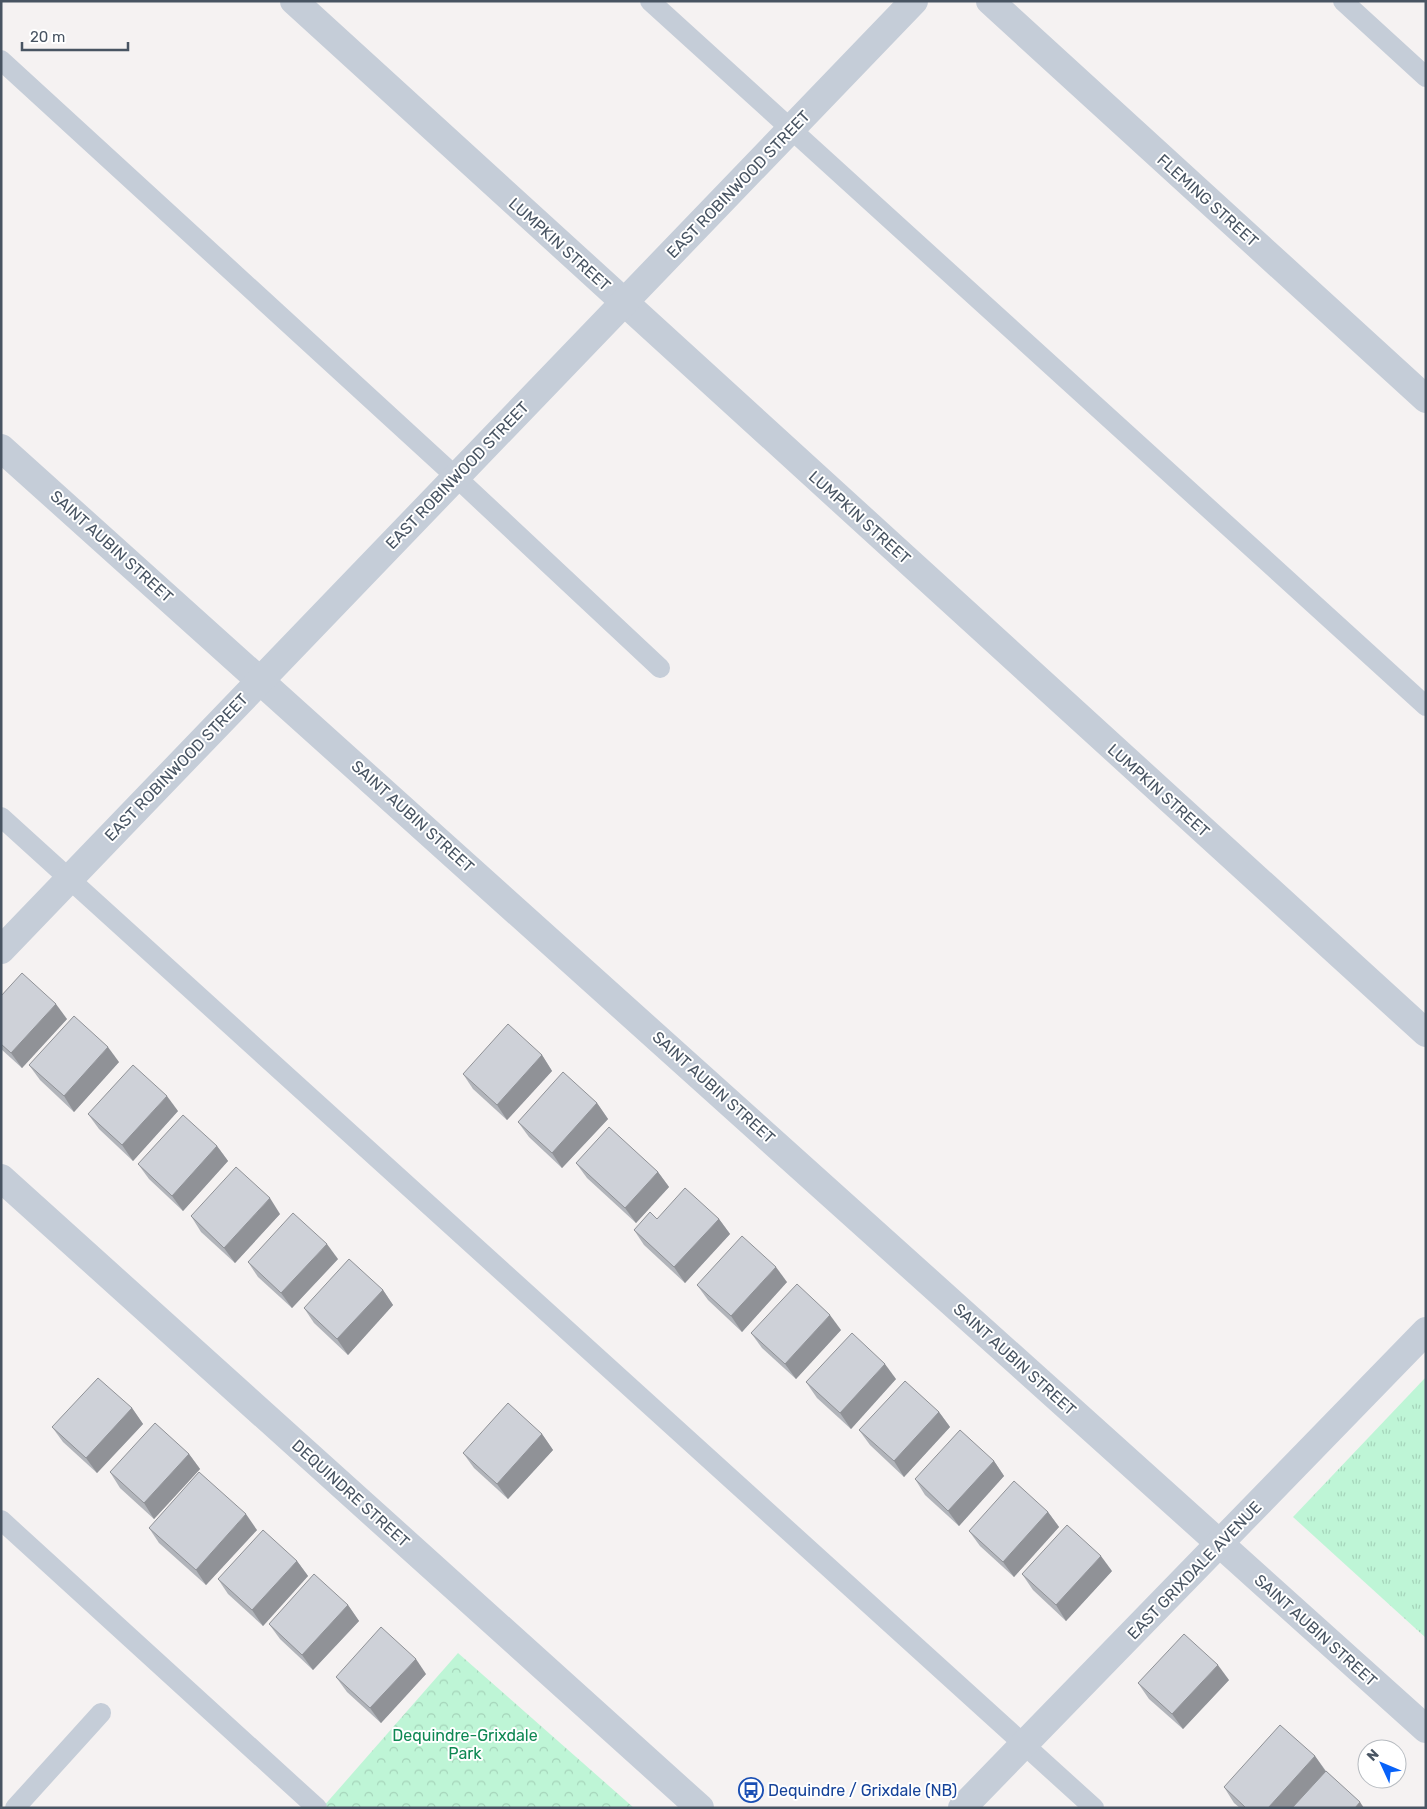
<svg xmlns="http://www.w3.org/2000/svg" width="1427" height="1809" font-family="Rubik,sans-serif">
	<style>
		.grass { fill: url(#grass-tufts) }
		.forest { fill: url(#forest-crowns) }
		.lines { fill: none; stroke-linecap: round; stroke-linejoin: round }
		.service { stroke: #c5cdd8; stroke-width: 20 }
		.minor { stroke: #c5cdd8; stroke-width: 28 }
		.tertiary { stroke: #c5cdd8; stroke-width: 28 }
		.wall { fill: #b1b4ba }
		.shaded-wall { fill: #909297 }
		.building { fill: #ced1d8; stroke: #909297 }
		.labels { text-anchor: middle; stroke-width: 4; stroke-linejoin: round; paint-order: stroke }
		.street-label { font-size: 16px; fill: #485462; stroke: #fff }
		.park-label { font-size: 16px; fill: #0e8853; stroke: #fff }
		.transit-label { font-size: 16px; fill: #164399; stroke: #fff; text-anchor: start }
	</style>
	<defs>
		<pattern id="grass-tufts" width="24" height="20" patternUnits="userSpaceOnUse" patternTransform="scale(1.25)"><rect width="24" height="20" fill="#bef5d6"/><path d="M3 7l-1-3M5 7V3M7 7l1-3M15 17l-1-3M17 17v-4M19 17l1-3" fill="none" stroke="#a5d4ba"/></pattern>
		<pattern id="forest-crowns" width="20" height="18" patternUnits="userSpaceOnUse" patternTransform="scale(1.25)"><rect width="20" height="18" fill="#bef5d6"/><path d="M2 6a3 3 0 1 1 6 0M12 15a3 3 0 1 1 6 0" fill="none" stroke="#a5d4ba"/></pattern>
	</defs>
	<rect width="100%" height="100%" fill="#f5f2f2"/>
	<!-- grass -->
	<path class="grass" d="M1426 1377V1638L1293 1517Z"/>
	<!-- forest -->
	<path class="forest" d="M458 1653 634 1808 323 1807Z"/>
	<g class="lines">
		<!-- service -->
		<g class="service">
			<path d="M650 1 1426 706"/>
			<path d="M1343 1 1426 77"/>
			<path d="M1 60 456 477 660 668"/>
			<path d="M1 817 1094 1808"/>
			<path d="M1 1520 317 1808"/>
			<path d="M15 1808 101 1713"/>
		</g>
		<!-- minor -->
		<g class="minor">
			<path d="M294 1 1426 1033"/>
			<path d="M990 1 1426 399"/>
			<path d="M1 448 1426 1729"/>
			<path d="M1 950 914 1"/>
			<path d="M962 1808 1426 1331"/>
		</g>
		<!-- tertiary -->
		<path class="tertiary" d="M1 1178 700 1808"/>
	</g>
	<!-- wall -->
	<g class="wall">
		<path d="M1 996 67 1019 22 1068 1 1049Z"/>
		<path d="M542 1055 552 1071 507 1120 473 1089 463 1074Z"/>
		<path d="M119 1062 74 1112 40 1080 29 1065Z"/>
		<path d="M597 1103 608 1119 562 1168 529 1137 518 1122Z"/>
		<path d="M178 1111 133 1161 99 1129 88 1114Z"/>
		<path d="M217 1146 228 1161 183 1211 149 1179 138 1164Z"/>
		<path d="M576 1163 658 1172 669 1187 636 1223 587 1178Z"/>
		<path d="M280 1214 235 1263 201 1232 191 1216Z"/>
		<path d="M657 1219H719L730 1234 685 1283 644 1245 634 1230Z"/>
		<path d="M338 1259 292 1308 258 1277 248 1262Z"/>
		<path d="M787 1282 742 1332 708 1300 697 1285Z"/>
		<path d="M383 1290 393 1305 348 1355 314 1323 304 1308Z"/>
		<path d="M841 1330 796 1379 762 1348 751 1333Z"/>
		<path d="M896 1379 851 1429 817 1398 806 1382Z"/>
		<path d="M132 1408 143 1424 97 1473 63 1442 52 1427Z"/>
		<path d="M939 1412 950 1427 904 1477 870 1445 859 1430Z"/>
		<path d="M542 1434 553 1450 508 1499 474 1468 463 1453Z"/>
		<path d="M189 1454 200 1469 154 1519 120 1488 110 1472Z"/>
		<path d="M994 1461 1004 1476 959 1526 925 1495 915 1479Z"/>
		<path d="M1048 1512 1059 1527 1014 1577 980 1546 969 1531Z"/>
		<path d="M149 1528 257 1530 206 1585 159 1543Z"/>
		<path d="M297 1561 308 1576 263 1626 228 1594 218 1579Z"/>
		<path d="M1112 1571 1066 1621 1033 1590 1022 1574Z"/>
		<path d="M348 1605 359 1621 313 1670 280 1639 269 1624Z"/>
		<path d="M426 1674 381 1723 347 1692 336 1677Z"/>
		<path d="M1229 1680 1183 1729 1149 1699 1138 1683Z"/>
		<path d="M1315 1756 1326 1771 1364 1808H1240L1234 1803 1224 1787Z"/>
	</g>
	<!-- shaded-wall -->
	<g class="shaded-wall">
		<path d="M56 1004 67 1019 22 1068 11 1053Z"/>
		<path d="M108 1047 119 1062 74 1112 64 1096Z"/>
		<path d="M542 1055 552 1071 507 1120 497 1105Z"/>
		<path d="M167 1096 178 1111 133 1161 122 1145Z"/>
		<path d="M597 1103 608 1119 562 1168 552 1153Z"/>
		<path d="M217 1146 228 1161 183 1211 172 1196Z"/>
		<path d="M658 1172 669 1187 636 1223 625 1208Z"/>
		<path d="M270 1198 280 1214 235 1263 224 1248Z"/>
		<path d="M719 1219 730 1234 685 1283 674 1267Z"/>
		<path d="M327 1244 338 1259 292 1308 281 1293Z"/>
		<path d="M776 1267 787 1282 742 1332 731 1316Z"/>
		<path d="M383 1290 393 1305 348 1355 337 1339Z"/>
		<path d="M830 1315 841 1330 796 1379 785 1364Z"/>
		<path d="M885 1364 896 1379 851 1429 840 1413Z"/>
		<path d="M132 1408 143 1424 97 1473 86 1458Z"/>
		<path d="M939 1412 950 1427 904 1477 894 1461Z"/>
		<path d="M542 1434 553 1450 508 1499 497 1484Z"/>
		<path d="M189 1454 200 1469 154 1519 144 1503Z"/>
		<path d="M994 1461 1004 1476 959 1526 948 1511Z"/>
		<path d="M1048 1512 1059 1527 1014 1577 1003 1562Z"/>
		<path d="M246 1514 257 1530 206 1585 196 1570Z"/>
		<path d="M1101 1556 1112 1571 1066 1621 1056 1605Z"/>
		<path d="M297 1561 308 1576 263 1626 252 1610Z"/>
		<path d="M348 1605 359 1621 313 1670 302 1655Z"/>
		<path d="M416 1659 426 1674 381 1723 370 1708Z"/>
		<path d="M1218 1665 1229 1680 1183 1729 1172 1714Z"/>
		<path d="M1315 1756 1326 1772 1293 1808H1268Z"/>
		<path d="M1360 1802 1364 1808H1355Z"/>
	</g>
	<!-- building -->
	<g class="building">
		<path d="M22 973 56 1004 11 1053 1 1044V996Z"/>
		<path d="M74 1016 108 1047 64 1096 29 1065Z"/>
		<path d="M508 1024 542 1055 497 1105 463 1074Z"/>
		<path d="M133 1065 167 1096 122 1145 88 1114Z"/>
		<path d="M563 1072 597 1103 552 1153 518 1122Z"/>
		<path d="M183 1115 217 1146 172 1196 138 1164Z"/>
		<path d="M609 1127 658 1172 625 1208 576 1163Z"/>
		<path d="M236 1167 270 1198 224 1248 191 1216Z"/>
		<path d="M685 1188 719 1219 674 1267 634 1230 650 1212 657 1219Z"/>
		<path d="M293 1213 327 1244 281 1293 248 1262Z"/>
		<path d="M742 1236 776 1267 731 1316 697 1285Z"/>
		<path d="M349 1259 383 1290 337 1339 304 1308Z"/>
		<path d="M797 1284 830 1315 785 1364 751 1333Z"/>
		<path d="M852 1333 885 1364 840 1413 806 1382Z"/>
		<path d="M98 1378 132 1408 86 1458 52 1427Z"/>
		<path d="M905 1381 939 1412 894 1461 859 1430Z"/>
		<path d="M508 1403 542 1434 497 1484 463 1453Z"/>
		<path d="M155 1423 189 1454 144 1503 110 1472Z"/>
		<path d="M960 1430 994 1461 948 1511 915 1479Z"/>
		<path d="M199 1472 246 1514 196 1570 149 1528Z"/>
		<path d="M1014 1481 1048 1512 1003 1562 969 1531Z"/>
		<path d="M1067 1525 1101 1556 1056 1605 1022 1574Z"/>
		<path d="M263 1530 297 1561 252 1610 218 1579Z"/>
		<path d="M314 1574 348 1605 302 1655 269 1624Z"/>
		<path d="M381 1627 416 1659 370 1708 336 1677Z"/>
		<path d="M1184 1634 1218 1665 1172 1714 1138 1683Z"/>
		<path d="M1280 1725 1315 1756 1268 1808H1246L1224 1787Z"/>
		<path d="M1326 1771 1360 1802 1355 1808H1292Z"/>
	</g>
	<!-- icons -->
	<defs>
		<symbol id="bus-ring" viewBox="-11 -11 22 22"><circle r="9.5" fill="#fff" stroke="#1a4fb4" stroke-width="1.5"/><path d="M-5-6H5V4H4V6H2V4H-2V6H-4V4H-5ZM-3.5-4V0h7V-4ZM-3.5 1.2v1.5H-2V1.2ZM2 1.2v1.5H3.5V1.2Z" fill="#1a4fb4"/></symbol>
	</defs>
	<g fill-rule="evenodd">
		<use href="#bus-ring" x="737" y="1776" width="28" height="28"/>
	</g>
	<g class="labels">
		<!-- street labels -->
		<g class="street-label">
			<text transform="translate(738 184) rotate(-46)" y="6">EAST ROBINWOOD STREET</text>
			<text transform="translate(1208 200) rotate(42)" y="6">FLEMING STREET</text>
			<text transform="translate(560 244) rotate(42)" y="6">LUMPKIN STREET</text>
			<text transform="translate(457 475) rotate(-46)" y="6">EAST ROBINWOOD STREET</text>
			<text transform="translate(860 517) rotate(42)" y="6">LUMPKIN STREET</text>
			<text transform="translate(112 546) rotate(42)" y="6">SAINT AUBIN STREET</text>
			<text transform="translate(176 767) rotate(-46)" y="6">EAST ROBINWOOD STREET</text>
			<text transform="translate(1159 790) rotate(42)" y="6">LUMPKIN STREET</text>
			<text transform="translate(413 816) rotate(42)" y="6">SAINT AUBIN STREET</text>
			<text transform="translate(714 1087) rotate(42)" y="6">SAINT AUBIN STREET</text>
			<text transform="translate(1015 1359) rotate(42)" y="6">SAINT AUBIN STREET</text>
			<text transform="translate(351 1493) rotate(42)" y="6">DEQUINDRE STREET</text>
			<text transform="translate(1194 1570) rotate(-46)" y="6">EAST GRIXDALE AVENUE</text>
			<text transform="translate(1316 1630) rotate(42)" y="6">SAINT AUBIN STREET</text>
		</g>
		<!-- park labels -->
		<g class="park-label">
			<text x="465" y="1741">Dequindre-Grixdale<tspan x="465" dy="18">Park</tspan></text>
		</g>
		<!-- transit labels -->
		<g class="transit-label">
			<text x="768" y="1796">Dequindre / Grixdale (NB)</text>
		</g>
	</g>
	<!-- border -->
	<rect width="1427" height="1809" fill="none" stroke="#485462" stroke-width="5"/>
	<!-- north arrow -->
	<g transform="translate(1382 1764) rotate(314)"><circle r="24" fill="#ffffff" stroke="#b6bbc0"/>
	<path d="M0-4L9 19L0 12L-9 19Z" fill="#0862f9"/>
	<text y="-8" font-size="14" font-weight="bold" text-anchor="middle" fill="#485462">N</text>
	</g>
	<!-- scale -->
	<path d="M22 42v8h106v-8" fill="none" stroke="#485462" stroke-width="2.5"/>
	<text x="30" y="42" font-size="15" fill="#485462" stroke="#ffffff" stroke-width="4" paint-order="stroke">20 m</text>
</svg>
